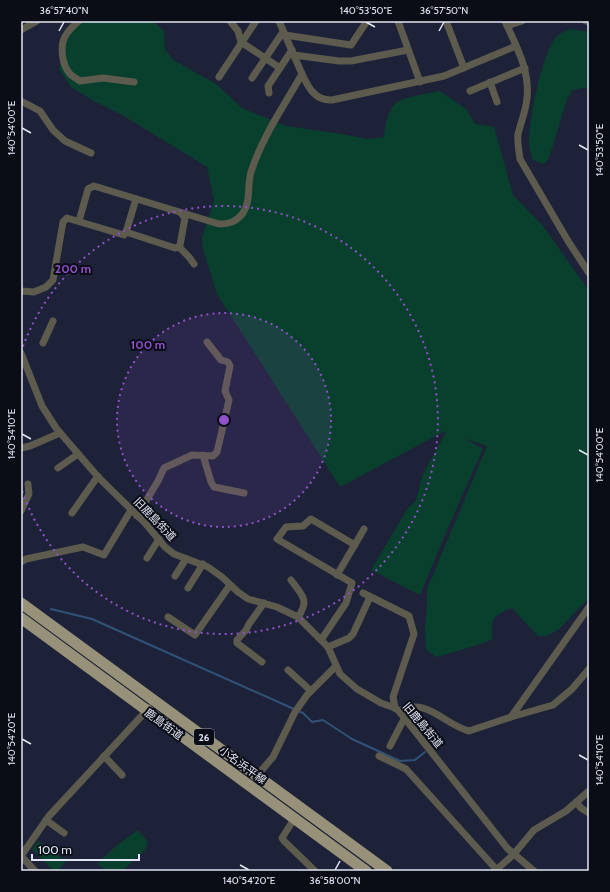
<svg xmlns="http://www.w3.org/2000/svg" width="610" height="892" font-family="Cabin,'Noto Sans JP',sans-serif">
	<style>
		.green { fill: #08402d }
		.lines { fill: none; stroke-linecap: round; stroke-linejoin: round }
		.stream { stroke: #305278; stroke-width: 2 }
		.street { stroke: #5d5a4e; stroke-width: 7 }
		.primary { stroke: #969178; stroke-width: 11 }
		.ticks { fill: none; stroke: #e2e6f5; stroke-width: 1.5 }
		.ring { fill: none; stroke: #9051ca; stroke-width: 2; stroke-dasharray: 2 4 }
		.labels { text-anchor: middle; stroke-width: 4; stroke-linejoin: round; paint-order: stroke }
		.shield { fill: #0a0c16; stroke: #a1a5b2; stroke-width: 1 }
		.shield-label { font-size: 10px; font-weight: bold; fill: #e2e6f5 }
		.street-label { font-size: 11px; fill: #e2e6f5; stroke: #0a0c16 }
		.centre { fill: #9051ca; stroke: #0a0c16; stroke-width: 2 }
		.ring-label { font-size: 12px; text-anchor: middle; font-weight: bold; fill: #9051ca; stroke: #0a0c16; stroke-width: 4; stroke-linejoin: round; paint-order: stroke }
		.neatline { fill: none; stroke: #e2e6f5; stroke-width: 1.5 }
		.ticks-label { font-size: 10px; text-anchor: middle; fill: #e2e6f5 }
	</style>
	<rect width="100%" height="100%" fill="#1d2238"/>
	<!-- green -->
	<g class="green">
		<path d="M86 21 137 22 153 21 164 31 165 49 173 60 216 84 242 108 286 126 342 134 367 139 384 137C385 126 387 113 395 104 402 97 430 93 440 91L466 109 475 124 494 127 513 195 543 226 589 291V598L559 629 547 636H538L512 608C491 617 492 618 492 639L481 644 437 657 426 650 425 630 427 606V589L487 446 464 438 483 449 450 523 420 595 371 570 408 508 416 501 422 476 446 432 445 431 340 487 217 294 203 249 202 238 214 200 207 167 124 116 92 100 71 87 59 69C64 52 67 28 86 21Z"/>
		<path d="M570 29 589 32V89L583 88 573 90 567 99 549 158 544 164 533 160C531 154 529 149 529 142 529 119 542 52 557 36 560 33 566 31 570 29Z"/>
		<path d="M138 830 148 842 145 850 122 871H109L97 864 116 846Z"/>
		<path d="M38 841 66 861 58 871H54L32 849Z"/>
	</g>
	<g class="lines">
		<!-- stream -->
		<g class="stream">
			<path d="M51 609 92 619 294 709"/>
			<path d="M298 711 303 713 312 722 323 720 352 739 400 761 415 760 425 752"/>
		</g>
		<!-- street -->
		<g class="street">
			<path d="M79 21C74 25 69 30 66 35 59 45 62 65 70 74 73 77 77 79 80 81L103 78 134 82"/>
			<path d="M230 21 238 31 241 42 280 68"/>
			<path d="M398 21 420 82"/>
			<path d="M446 21 464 68"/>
			<path d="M505 21C516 46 530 70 527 98 526 110 521 122 518 134 517 142 519 151 520 159L568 241 589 273"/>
			<path d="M586 21 589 22"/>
			<path d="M507 26 522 21"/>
			<path d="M21 30 37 21"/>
			<path d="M285 35 351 45 367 21"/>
			<path d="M294 55 339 61H351L408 50"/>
			<path d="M302 74C308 87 315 101 332 100L444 76 516 46"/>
			<path d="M219 77 256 21"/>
			<path d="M252 78 283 32"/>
			<path d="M490 82 497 102"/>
			<path d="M470 91 525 68"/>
			<path d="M269 93 268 86 292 50"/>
			<path d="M21 101 40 111 53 130 65 141 91 153"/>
			<path d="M79 221 88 189 94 186 219 224C229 224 236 222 243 213 251 202 247 185 251 172 262 137 284 106 302 74L279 21"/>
			<path d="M126 232 175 248 179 247 180 245 185 218 181 213"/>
			<path d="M179 247 189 257 194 264"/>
			<path d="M21 291 34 292 46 287 53 280 63 222 67 218 124 235 126 232 136 199"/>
			<path d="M43 343 53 321"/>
			<path d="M21 353 42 406 56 428 99 478 145 523 165 547 174 554 208 567 222 577 238 592 248 599 277 607 298 617 328 647 340 674 357 689 381 703 395 708 399 711 508 849 534 871"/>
			<path d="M21 448 30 446 60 433"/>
			<path d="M203 455 211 482 214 487 244 493"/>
			<path d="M58 468 78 454"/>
			<path d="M21 511 29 494 28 484"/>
			<path d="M72 513 98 476"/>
			<path d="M137 516 158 481 164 468 192 455 213 456 217 452 229 400 225 391 230 366 228 362 221 360 207 342"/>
			<path d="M147 558 159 539"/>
			<path d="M21 562 26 559 83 547 104 555 131 510"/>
			<path d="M337 575 364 529"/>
			<path d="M175 576 186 559"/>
			<path d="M291 580C302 595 310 600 298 617"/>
			<path d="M188 588 203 564"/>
			<path d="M363 593 409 616 414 634 393 697 395 708"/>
			<path d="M168 617 195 635 230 585"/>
			<path d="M321 640 346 603 352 583 277 539 286 527 303 526 311 519 355 545"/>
			<path d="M328 647 349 638 353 634 370 597"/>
			<path d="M262 662 237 643V640L246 630 249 624 264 603"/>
			<path d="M288 670 311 691"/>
			<path d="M399 711C427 697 443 724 469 731L511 717 589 607"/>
			<path d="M511 717 553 705 572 689 589 669"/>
			<path d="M390 746 405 717"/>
			<path d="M104 756 122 775"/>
			<path d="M379 756 406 769 496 869"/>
			<path d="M255 778 273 757 295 712 307 695 336 666"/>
			<path d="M576 802 581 808 589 813"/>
			<path d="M294 819 282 838 284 841 315 871"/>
			<path d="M46 820 64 833"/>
			<path d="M35 871 21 856 49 816 149 708"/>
			<path d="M495 871 513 855 534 830 566 811 589 791"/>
		</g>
		<!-- primary -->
		<g class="primary">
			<path d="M21 603 387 871"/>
			<path d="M21 618 366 871"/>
		</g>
	</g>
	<!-- ticks -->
	<path class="ticks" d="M366 22 375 27M59 31 64 22M439 31 444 22M22 128 31 133M579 145 588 150M22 434 31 439M579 450 588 455M22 739 31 744M579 755 588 760M240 865 249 870M335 870 340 861"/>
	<!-- distance rings -->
	<circle cx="224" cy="420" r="107" fill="#9051ca" fill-opacity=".12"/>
	<g class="ring">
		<circle cx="224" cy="420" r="107"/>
		<path d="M21 352A214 214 0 1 1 21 488"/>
	</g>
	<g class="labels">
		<!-- shield labels -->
		<rect class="shield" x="194" y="729" width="20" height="16" rx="3"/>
		<g class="shield-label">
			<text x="204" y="741">26</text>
		</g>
		<!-- street labels -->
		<g class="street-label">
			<text transform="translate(155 519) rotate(46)" y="4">旧鹿島街道</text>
			<text transform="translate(164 724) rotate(36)" y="4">鹿島街道</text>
			<text transform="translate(423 725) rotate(50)" y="4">旧鹿島街道</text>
			<text transform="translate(243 765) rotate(36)" y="4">小名浜平線</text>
		</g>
	</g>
	<circle cx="224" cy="420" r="6" class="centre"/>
	<g class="ring-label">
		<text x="73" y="273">200 m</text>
		<text x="148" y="349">100 m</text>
	</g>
	<!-- border -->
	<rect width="610" height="892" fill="none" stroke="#0a0c16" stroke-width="44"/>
	<!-- scale -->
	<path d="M32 854v6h107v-6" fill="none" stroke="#e2e6f5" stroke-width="2"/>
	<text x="38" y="854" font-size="12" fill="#e2e6f5" stroke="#0a0c16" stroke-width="3" paint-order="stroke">100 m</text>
	<rect x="22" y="22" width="566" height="848" class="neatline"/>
	<g class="ticks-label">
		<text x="64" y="14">36°57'40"N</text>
		<text x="366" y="14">140°53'50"E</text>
		<text x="444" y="14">36°57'50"N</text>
		<text transform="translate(11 128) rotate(-90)" y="4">140°54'00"E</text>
		<text transform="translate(599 150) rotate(-90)" y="4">140°53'50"E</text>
		<text transform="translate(11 434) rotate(-90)" y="4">140°54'10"E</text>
		<text transform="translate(599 455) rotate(-90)" y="4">140°54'00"E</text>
		<text transform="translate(11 739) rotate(-90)" y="4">140°54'20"E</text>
		<text transform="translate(599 760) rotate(-90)" y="4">140°54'10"E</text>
		<text x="249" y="884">140°54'20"E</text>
		<text x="335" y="884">36°58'00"N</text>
	</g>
</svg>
